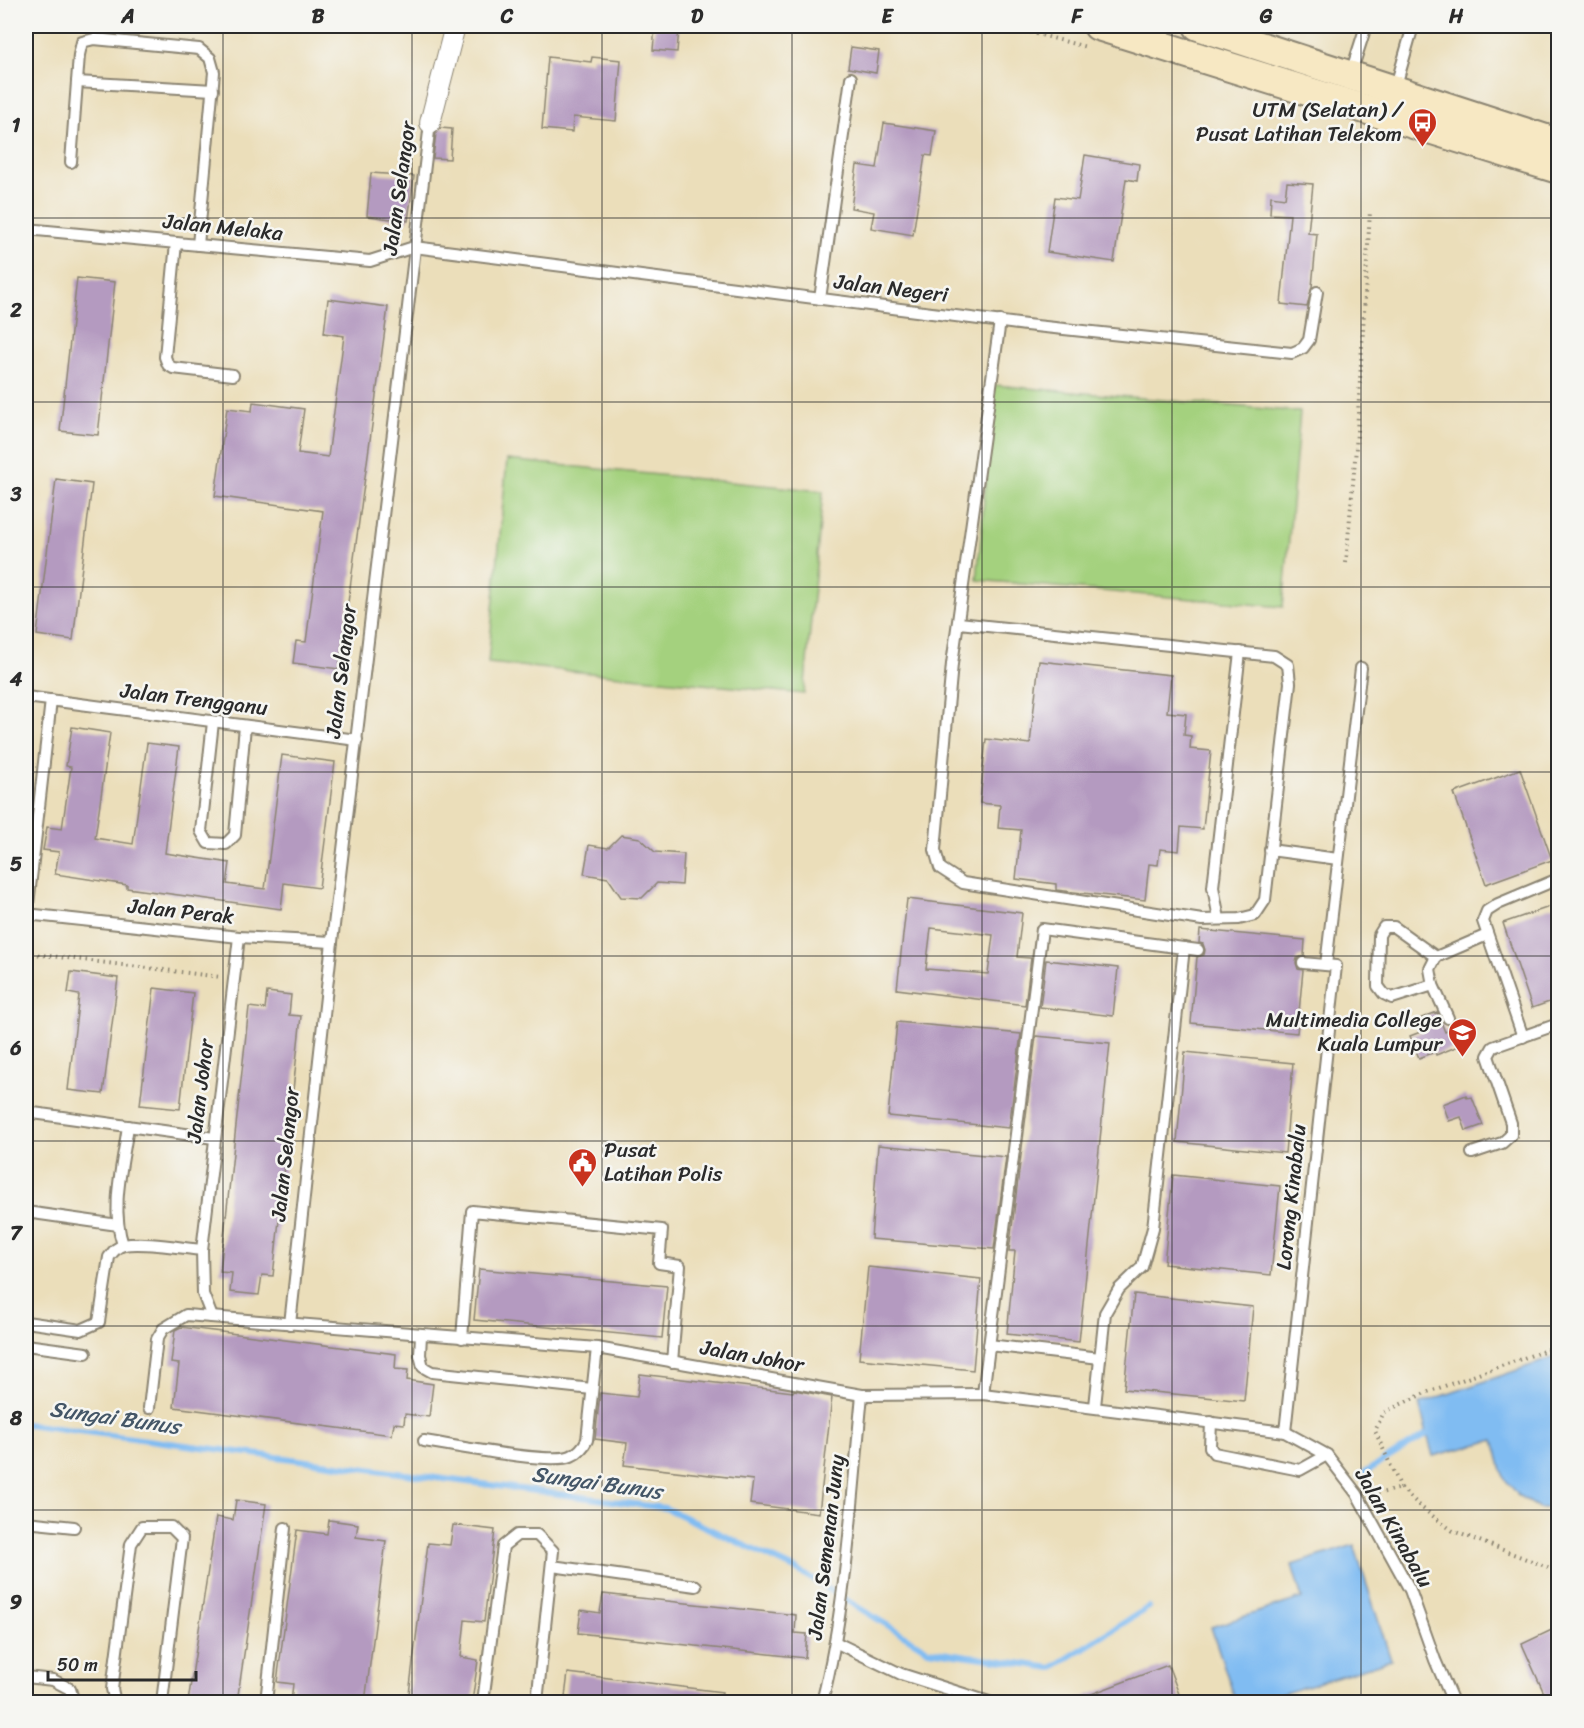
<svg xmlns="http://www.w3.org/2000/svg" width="1584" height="1728" font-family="Sriracha,sans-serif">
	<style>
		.green { fill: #a4d17e; stroke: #687e54; stroke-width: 1.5 }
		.water { fill: #80bcf2; stroke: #56748e; stroke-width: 1.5 }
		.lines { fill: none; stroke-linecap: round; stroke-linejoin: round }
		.stream { stroke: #80bcf2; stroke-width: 6 }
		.building { fill: #b49ac0; fill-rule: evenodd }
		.service-casing { stroke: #8b8472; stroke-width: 14 }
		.minor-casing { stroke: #8b8472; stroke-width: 22 }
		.secondary-casing { stroke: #8b8472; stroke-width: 32 }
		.path { stroke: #8b8472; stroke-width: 4; stroke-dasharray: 1.5 4.5; stroke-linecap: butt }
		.service { stroke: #fff; stroke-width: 10 }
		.minor { stroke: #fff; stroke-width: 20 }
		.secondary { stroke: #f7e8c3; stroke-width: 28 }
		.grid { fill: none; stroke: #2b2b2b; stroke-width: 1.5; stroke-opacity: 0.55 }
		.labels { text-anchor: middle; stroke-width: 5; stroke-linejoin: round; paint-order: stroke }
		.poi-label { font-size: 21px; fill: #2b2b2b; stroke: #f6f6f2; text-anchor: end }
		.street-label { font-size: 21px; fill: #2b2b2b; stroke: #f6f6f2 }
		.water-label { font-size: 22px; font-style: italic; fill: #445667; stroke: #f6f6f2 }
		.neatline { fill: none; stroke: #2b2b2b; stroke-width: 2 }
		.grid-label { font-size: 20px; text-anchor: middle; font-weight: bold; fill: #2b2b2b }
	</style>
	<rect width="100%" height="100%" fill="#f6f6f2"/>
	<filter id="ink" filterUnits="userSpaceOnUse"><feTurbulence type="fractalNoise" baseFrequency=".0167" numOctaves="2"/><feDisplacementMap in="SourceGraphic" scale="12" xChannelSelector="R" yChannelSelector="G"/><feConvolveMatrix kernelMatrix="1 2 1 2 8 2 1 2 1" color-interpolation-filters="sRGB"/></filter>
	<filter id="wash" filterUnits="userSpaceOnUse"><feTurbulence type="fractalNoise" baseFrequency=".008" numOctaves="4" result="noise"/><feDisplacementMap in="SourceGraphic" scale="24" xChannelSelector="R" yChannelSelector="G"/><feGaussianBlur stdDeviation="1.35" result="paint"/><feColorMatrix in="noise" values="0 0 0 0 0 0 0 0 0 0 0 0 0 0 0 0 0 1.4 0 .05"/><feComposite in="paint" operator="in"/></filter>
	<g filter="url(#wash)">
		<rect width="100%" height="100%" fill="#ebdeba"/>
		<!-- green -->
		<g class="green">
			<path d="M994 385 1300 412 1283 607 977 580Z"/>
			<path d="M507 460 823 491 804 694 488 663Z"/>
		</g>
		<!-- water -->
		<g class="water">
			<path d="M1558 1356V1508H1539L1519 1496 1504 1478 1494 1440 1433 1456 1419 1404Z"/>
			<path d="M1354 1545 1391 1660 1256 1702H1236L1211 1627 1302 1598 1292 1565Z"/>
		</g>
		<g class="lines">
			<!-- stream -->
			<g class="stream">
				<path d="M26 1424 665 1508 797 1570 928 1650 1052 1668 1149 1607"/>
				<path d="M1359 1476 1427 1434 1433 1432"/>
			</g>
		</g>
		<g id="blocks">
			<!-- building -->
			<g class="building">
				<path d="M655 27 679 29 677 52 653 50Z"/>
				<path d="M851 47 879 51 876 73 848 68Z"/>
				<path d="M548 57 591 62 592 57 621 60 616 121 573 117 572 132 542 129Z"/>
				<path d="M884 123 936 131 932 156 925 155 913 235 871 228 874 212 851 208 857 165 877 168Z"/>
				<path d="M440 128 452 129 450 159 433 158 436 133Z"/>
				<path d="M1085 155 1139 164 1137 181 1126 179 1114 262 1047 252 1055 197 1078 200Z"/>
				<path d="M371 173 414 176 408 221 367 216Z"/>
				<path d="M1287 182 1313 184 1308 233 1317 234 1312 287 1307 307 1281 304 1290 215 1270 214 1271 196 1285 198Z"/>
				<path d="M77 278 115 282 98 435 60 431Z"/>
				<path d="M328 299 388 307 339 669 293 663 296 641 306 642 323 511 215 496 227 408 252 411 253 402 304 409 298 453 328 457 344 336 324 333Z"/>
				<path d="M56 479 92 484 73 640 37 635Z"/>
				<path d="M1039 661 1171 675 1167 712 1186 714 1184 735 1191 736 1190 749 1211 751 1203 829 1181 827 1179 851 1160 849 1158 865 1149 864 1145 900 1056 890V884L1016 879 1021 830 998 828 1000 805 980 803 986 739 1030 744Z"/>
				<path d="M72 727 110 733 95 838 133 844 147 743 179 747 165 853 230 863 227 884 265 889 282 755 335 762 319 888 284 883 281 909 127 888V885L55 874 59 852 43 850 47 827 62 829 71 767 66 766Z"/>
				<path d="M1520 769 1552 860 1486 884 1454 793Z"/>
				<path d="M621 835 640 838 655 852 684 854 682 885 657 883 642 898 621 897 608 878 584 874 589 845 608 848Z"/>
				<path d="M907 899 1022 913 1017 957 1031 958 1025 1005 897 989ZM931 928 993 935 988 974 926 969Z"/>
				<path d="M1558 904V999L1532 1008 1503 923Z"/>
				<path d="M1200 930 1305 940 1304 956 1297 958 1296 963 1298 969 1303 970 1297 1033 1191 1023 1197 957 1204 955 1205 950 1203 944 1199 943Z"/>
				<path d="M1046 960 1118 968 1113 1016 1040 1007Z"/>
				<path d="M71 972 118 978 103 1094 68 1090 79 995 68 993Z"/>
				<path d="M154 988 193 993 180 1109 140 1105Z"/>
				<path d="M267 992 291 995 289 1015 301 1016 273 1276 262 1275 259 1295 230 1292 232 1273 220 1272 249 1007 265 1009Z"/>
				<path d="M1437 1012 1445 1032 1454 1028 1461 1045 1436 1055 1435 1052 1419 1058 1410 1036 1423 1031 1419 1019Z"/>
				<path d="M897 1022 1021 1034 1009 1128 888 1116Z"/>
				<path d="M1036 1036 1110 1043 1079 1342 1007 1334 1015 1251H1009Z"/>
				<path d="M1185 1052 1293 1063 1285 1153 1177 1142Z"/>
				<path d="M1466 1095 1467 1098 1472 1097 1483 1125 1466 1131 1461 1117 1449 1121 1443 1104Z"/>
				<path d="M878 1145 1006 1157 994 1249 871 1239Z"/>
				<path d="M1173 1175 1280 1186 1271 1275 1164 1264Z"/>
				<path d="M868 1267 981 1279 973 1370 859 1359Z"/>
				<path d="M479 1269 667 1286 662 1338 474 1320Z"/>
				<path d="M1134 1294 1253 1307 1244 1401 1124 1389Z"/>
				<path d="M181 1327 396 1354 395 1369 408 1370 407 1380 433 1384 429 1417 405 1414 404 1424 394 1423 392 1435 174 1407 179 1364 171 1363 175 1330Z"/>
				<path d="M640 1374 793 1392 794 1390 832 1397 819 1513 750 1504 753 1480 624 1465 627 1443 595 1439 600 1393 637 1397Z"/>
				<path d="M236 1500 266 1504 237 1702H188L216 1517 233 1520Z"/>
				<path d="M329 1520 358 1524 356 1537 386 1541 365 1702H291L293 1684 277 1682 297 1530 327 1534Z"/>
				<path d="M453 1525 495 1530 484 1622 465 1620 461 1657 478 1660 472 1702H408L428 1543 450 1545Z"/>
				<path d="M603 1594 796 1615 795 1633 807 1634 805 1658 578 1633 581 1610 600 1613Z"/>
				<path d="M1558 1627V1702H1548L1522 1644Z"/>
				<path d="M1168 1665 1182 1702H1073V1701Z"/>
				<path d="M568 1673 722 1692 721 1702H585L586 1700 565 1697Z"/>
			</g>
		</g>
	</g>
	<g filter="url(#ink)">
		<use href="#blocks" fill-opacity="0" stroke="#8b8472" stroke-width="1.5"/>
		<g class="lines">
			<defs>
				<g id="service">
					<path d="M1350 76 1366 26"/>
					<path d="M77 82 213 90"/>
					<path d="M1395 89 1413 26"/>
					<path d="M71 162 79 55 82 42 94 39 199 49 210 58 214 72 198 245"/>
					<path d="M26 229 370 261 414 247 1026 325 1292 353 1303 348 1309 340 1317 292"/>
					<path d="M176 243 165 357 168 365 173 368 233 375"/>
					<path d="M820 299 851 78"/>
					<path d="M959 623 1274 656 1288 665 1290 683 1265 900 1255 915 1239 919 1202 920 963 883 940 868 935 850 952 664 1000 321"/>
					<path d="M26 697 357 740"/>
					<path d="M213 722 201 831 208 843 226 844 235 835 245 726"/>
					<path d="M1270 850 1338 859"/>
					<path d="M26 914 239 937 332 942"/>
					<path d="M27 914 51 700"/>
					<path d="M1219 919 1213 887 1240 652"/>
					<path d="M1326 965 1361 668"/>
					<path d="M1433 985 1392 998 1384 994 1378 986 1379 935 1384 927H1394L1436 957"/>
					<path d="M1448 1018 1433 985 1430 969 1436 957 1487 935"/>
					<path d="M1523 1037 1483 921 1487 911 1498 904 1558 879"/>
					<path d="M26 1112 214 1138"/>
					<path d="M1472 1153 1502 1143 1511 1135V1123L1488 1056 1493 1047 1558 1024"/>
					<path d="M26 1212 118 1225"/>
					<path d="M123 1245C110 1207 123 1164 128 1126"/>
					<path d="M212 1317 203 1294 202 1250 239 937"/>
					<path d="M26 1322 81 1330 99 1322 109 1257C113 1252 116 1247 124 1245 143 1241 181 1248 202 1250"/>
					<path d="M290 1324 332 942 430 123"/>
					<path d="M421 1335 420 1355 423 1367 432 1372 592 1389"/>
					<path d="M462 1338 472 1211 662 1230 659 1263 680 1266 672 1362"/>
					<path d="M26 1345 86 1353"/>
					<path d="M989 1345 1100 1358"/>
					<path d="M983 1394 1042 929 1198 950"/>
					<path d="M1095 1406 1105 1313 1119 1289 1142 1267 1153 1228 1184 948"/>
					<path d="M149 1408 157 1339 163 1329 186 1315 597 1348 862 1395 983 1394 1285 1432 1327 1455 1357 1494 1410 1590 1435 1660 1453 1702"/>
					<path d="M1211 1422 1210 1447 1214 1453 1300 1470 1327 1455"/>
					<path d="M1285 1432 1336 966 1303 963"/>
					<path d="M424 1441C451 1445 551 1465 571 1456 578 1453 584 1446 587 1440L597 1348"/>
					<path d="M26 1522 74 1527"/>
					<path d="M552 1566 696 1586"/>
					<path d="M835 1642 901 1674 989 1702"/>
					<path d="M26 1677 53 1680 70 1689 74 1702"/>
					<path d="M115 1702 112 1689 131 1544 142 1527H171L182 1538 162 1702"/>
					<path d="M266 1702 285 1528"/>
					<path d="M483 1702 503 1546 517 1535H537L553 1551 537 1702"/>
					<path d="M822 1702C847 1604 852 1496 862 1395"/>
				</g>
				<path id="minor" d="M430 123 455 26"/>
				<g id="secondary">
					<path d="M1098 26 1558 169"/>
					<path d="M1198 26 1558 143"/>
				</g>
			</defs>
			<!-- service casing -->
			<use href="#service" class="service-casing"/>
			<!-- minor casing -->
			<use href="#minor" class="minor-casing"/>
			<!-- secondary casing -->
			<use href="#secondary" class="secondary-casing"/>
			<!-- path -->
			<g class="path">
				<path d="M1007 26 1086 47"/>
				<path d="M1346 563 1356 448 1370 211"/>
				<path d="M26 953 221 977"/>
				<path d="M1401 1488 1375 1431 1384 1412 1425 1393 1558 1346"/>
				<path d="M1372 1495 1401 1488 1422 1508 1453 1531 1558 1571"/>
			</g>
			<!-- service -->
			<use href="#service" class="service"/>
			<!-- minor -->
			<use href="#minor" class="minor"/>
			<!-- secondary -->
			<use href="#secondary" class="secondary"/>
		</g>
	</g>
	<!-- grid -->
	<path class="grid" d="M223 26V1702M412 26V1702M602 26V1702M792 26V1702M982 26V1702M1172 26V1702M1361 26V1702M26 218H1558M26 402H1558M26 587H1558M26 772H1558M26 956H1558M26 1141H1558M26 1326H1558M26 1510H1558"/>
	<!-- icons -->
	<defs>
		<symbol id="bus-pin" viewBox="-11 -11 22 30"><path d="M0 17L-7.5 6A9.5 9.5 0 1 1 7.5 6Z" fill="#c8321e" stroke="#f6f6f2"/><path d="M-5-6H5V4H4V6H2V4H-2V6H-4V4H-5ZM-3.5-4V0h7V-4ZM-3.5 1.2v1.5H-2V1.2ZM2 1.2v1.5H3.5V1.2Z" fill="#fff"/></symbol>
		<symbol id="school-pin" viewBox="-11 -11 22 30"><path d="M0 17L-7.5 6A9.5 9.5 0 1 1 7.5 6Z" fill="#c8321e" stroke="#f6f6f2"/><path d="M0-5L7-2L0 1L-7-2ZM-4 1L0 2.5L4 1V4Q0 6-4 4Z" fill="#fff"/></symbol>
		<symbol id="civic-pin" viewBox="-11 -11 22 30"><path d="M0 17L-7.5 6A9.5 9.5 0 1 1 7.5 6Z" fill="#c8321e" stroke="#f6f6f2"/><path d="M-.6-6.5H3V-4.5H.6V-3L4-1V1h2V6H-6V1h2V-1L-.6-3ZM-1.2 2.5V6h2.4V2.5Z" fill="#fff"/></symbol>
	</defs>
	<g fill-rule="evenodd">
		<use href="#bus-pin" x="1406" y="106" width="33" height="45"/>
		<use href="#school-pin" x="1446" y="1016" width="33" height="45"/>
		<use href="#civic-pin" x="566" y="1146" width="33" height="45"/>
	</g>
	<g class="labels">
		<!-- poi labels -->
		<g class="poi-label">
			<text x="1402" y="117">UTM (Selatan) /<tspan x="1402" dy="24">Pusat Latihan Telekom</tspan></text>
			<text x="1442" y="1027">Multimedia College<tspan x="1442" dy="24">Kuala Lumpur</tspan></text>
			<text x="604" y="1157" text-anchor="start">Pusat<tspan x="604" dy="24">Latihan Polis</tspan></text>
		</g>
		<!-- street labels -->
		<g class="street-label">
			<text transform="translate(399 188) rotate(-82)" y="7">Jalan Selangor</text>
			<text transform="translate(223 227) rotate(6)" y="7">Jalan Melaka</text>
			<text transform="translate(891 288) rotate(7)" y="7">Jalan Negeri</text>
			<text transform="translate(341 671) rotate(-83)" y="7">Jalan Selangor</text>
			<text transform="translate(194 699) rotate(7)" y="7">Jalan Trengganu</text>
			<text transform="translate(181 911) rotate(6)" y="7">Jalan Perak</text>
			<text transform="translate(200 1091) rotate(-83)" y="7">Jalan Johor</text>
			<text transform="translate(285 1154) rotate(-84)" y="7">Jalan Selangor</text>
			<text transform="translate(1291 1197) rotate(-84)" y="7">Lorong Kinabalu</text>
			<text transform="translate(752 1356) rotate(10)" y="7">Jalan Johor</text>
			<text transform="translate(1394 1528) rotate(60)" y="7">Jalan Kinabalu</text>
			<text transform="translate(826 1547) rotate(-83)" y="7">Jalan Semenan Juny</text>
		</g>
		<!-- water labels -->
		<g class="water-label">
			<text transform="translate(115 1417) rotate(8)" y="8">Sungai Bunus</text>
			<text transform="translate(597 1482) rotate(8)" y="8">Sungai Bunus</text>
		</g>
	</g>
	<!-- margin -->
	<rect width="1584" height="1728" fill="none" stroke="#f6f6f2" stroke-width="66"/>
	<!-- scale -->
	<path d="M48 1671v9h148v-9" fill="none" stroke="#2b2b2b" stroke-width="3"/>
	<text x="57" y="1671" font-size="18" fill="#2b2b2b" stroke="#f6f6f2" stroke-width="4.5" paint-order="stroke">50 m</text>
	<rect x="33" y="33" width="1518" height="1662" class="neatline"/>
	<g class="grid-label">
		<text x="128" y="23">A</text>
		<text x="318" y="23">B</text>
		<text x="507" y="23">C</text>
		<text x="697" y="23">D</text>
		<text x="887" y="23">E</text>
		<text x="1077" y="23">F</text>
		<text x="1266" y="23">G</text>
		<text x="1456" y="23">H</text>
		<text x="16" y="132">1</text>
		<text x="16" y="317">2</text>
		<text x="16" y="501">3</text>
		<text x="16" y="686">4</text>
		<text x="16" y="871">5</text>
		<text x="16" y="1055">6</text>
		<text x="16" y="1240">7</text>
		<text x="16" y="1425">8</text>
		<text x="16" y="1609">9</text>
	</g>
</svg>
